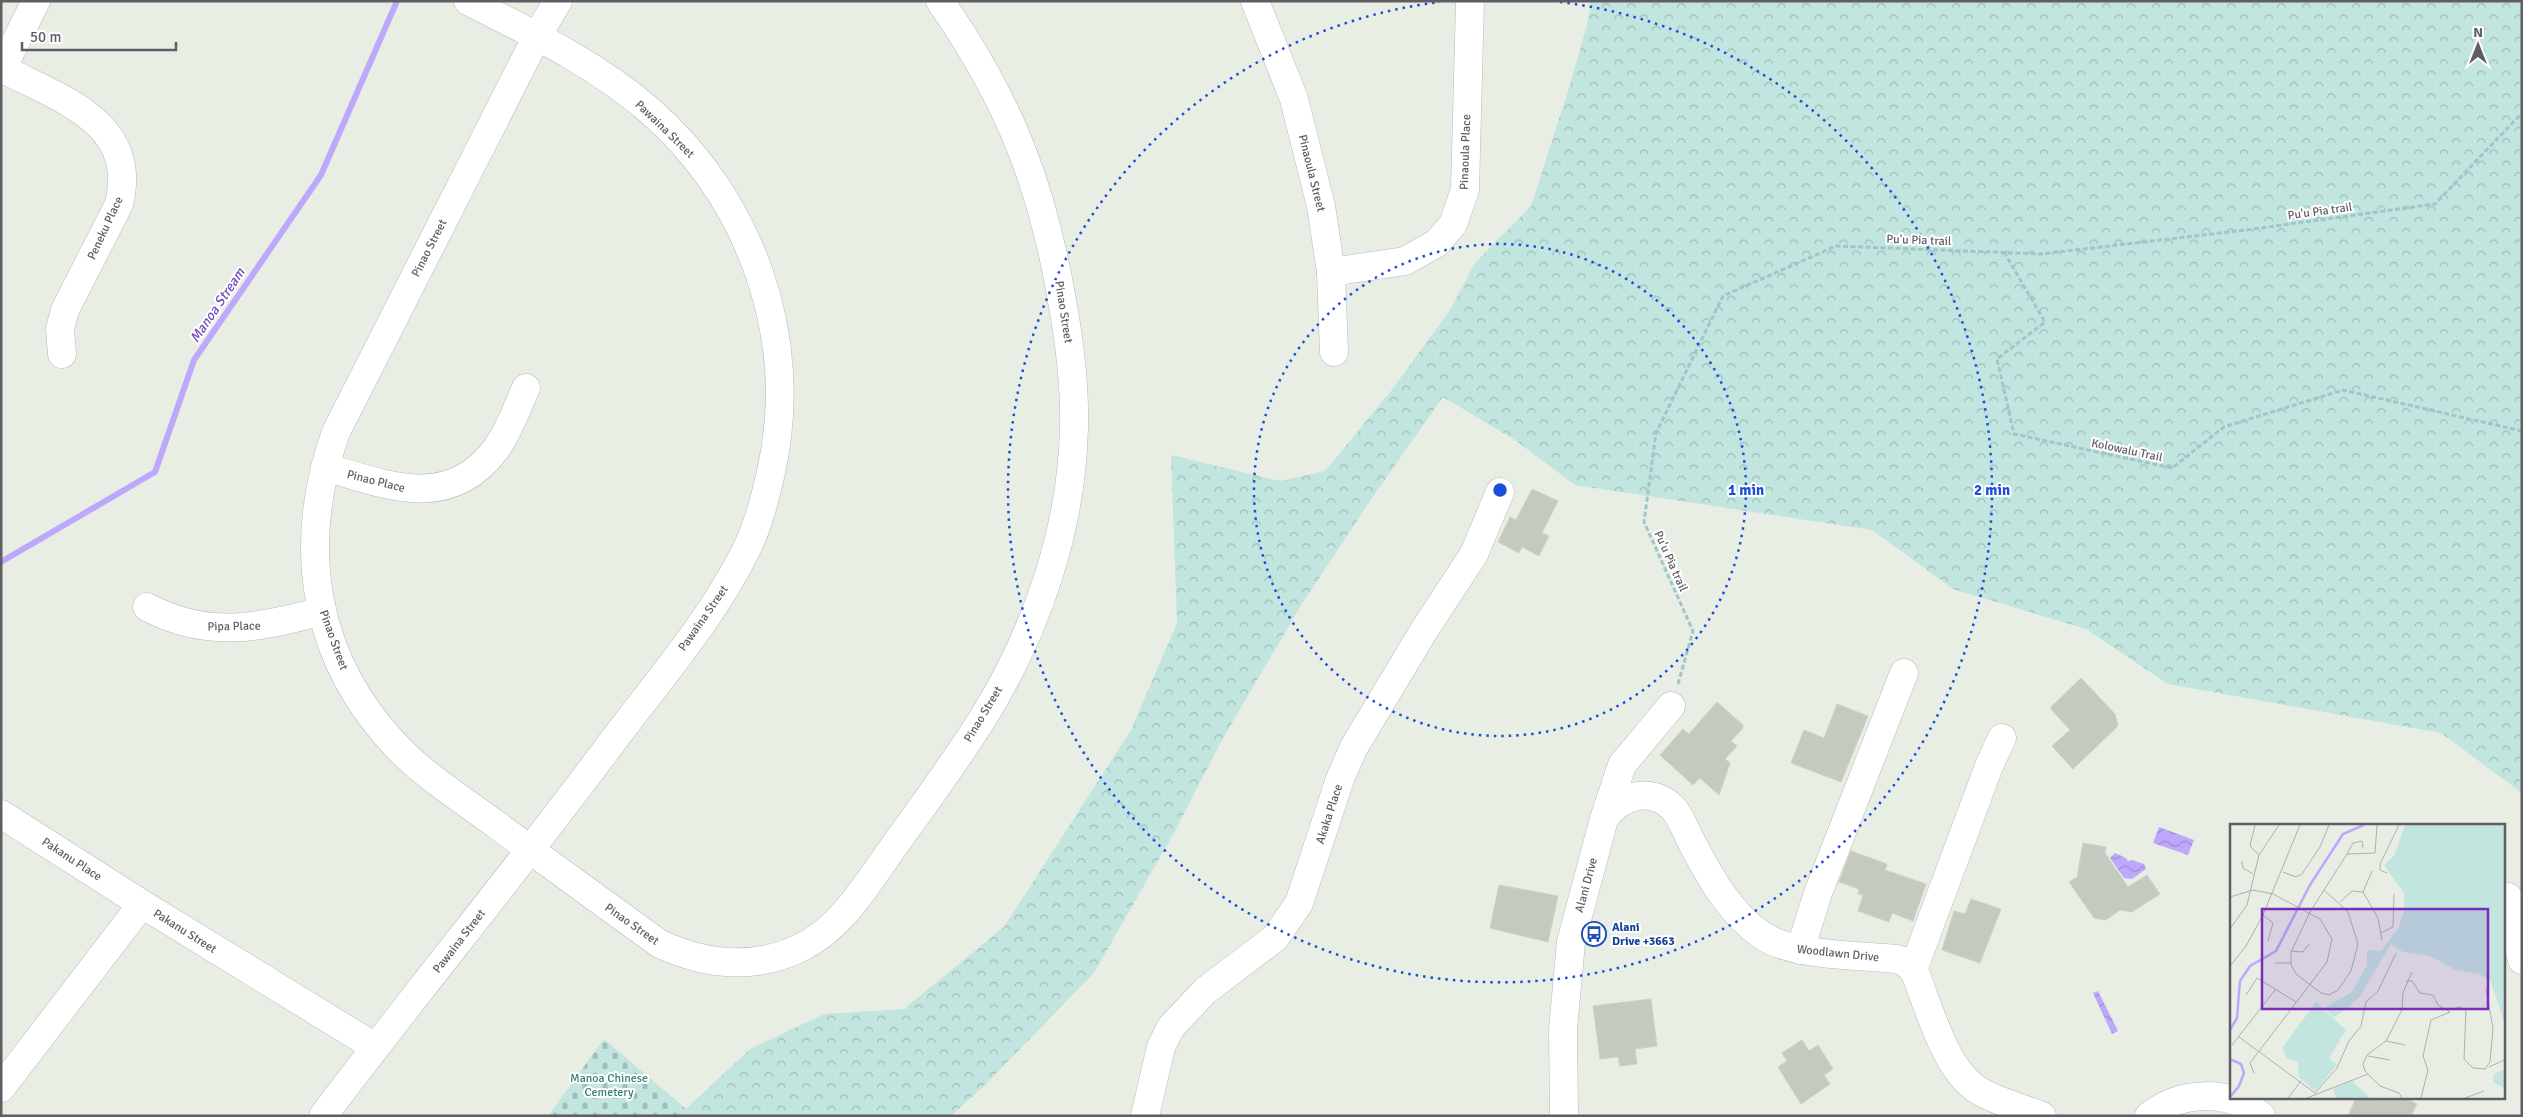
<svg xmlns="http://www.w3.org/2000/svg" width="2523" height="1117" font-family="Signika,sans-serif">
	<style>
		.forest { fill: url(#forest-crowns) }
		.cemetery { fill: url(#cemetery-stones) }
		.water { fill: url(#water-waves) }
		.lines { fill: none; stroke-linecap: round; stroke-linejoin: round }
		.stream { stroke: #bea8fb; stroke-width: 6 }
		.building { fill: #c5cac1; stroke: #cbd3c3 }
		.minor-casing { stroke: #bab7be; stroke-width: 29 }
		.path { stroke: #9fc6cb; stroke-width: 3; stroke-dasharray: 5 2.5; stroke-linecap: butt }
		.minor { stroke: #fff; stroke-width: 28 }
		.ring { fill: none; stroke: #1d4ed8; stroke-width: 2.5; stroke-dasharray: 2.5 5 }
		.labels { text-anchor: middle; stroke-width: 4; stroke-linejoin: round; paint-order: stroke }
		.street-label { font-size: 12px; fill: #605d65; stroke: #fff }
		.transit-label { font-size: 12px; font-weight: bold; fill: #164399; stroke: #fff; text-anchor: start }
		.park-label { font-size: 12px; fill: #388178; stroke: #fff }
		.water-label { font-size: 14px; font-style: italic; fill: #724bbf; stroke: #fff }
		.inset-river { fill: none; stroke: #bea8fb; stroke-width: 2.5 }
		.inset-road { fill: none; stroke: #aeb0ae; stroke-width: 1 }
		.view { fill: #7b2cbf; fill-opacity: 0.15; stroke: #7b2cbf; stroke-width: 2.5 }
		.inset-edge { fill: none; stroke: #605d65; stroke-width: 2.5 }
		.centre { fill: #1d4ed8; stroke: #fff; stroke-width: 2.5 }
		.ring-label { font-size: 15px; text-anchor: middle; font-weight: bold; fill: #1d4ed8; stroke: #fff; stroke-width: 4; stroke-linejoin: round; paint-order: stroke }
	</style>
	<defs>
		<pattern id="forest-crowns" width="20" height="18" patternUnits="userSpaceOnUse" patternTransform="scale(1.25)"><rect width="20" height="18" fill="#c2e5df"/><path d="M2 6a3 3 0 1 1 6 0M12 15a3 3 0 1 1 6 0" fill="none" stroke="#a1bdb8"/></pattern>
		<pattern id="cemetery-stones" width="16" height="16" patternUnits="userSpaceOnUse" patternTransform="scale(1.25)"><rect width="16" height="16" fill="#c2e5df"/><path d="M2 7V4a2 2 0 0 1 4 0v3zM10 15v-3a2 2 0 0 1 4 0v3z" fill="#a1bdb8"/></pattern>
		<pattern id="water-waves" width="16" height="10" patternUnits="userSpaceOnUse" patternTransform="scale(1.25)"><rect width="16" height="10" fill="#bea8fb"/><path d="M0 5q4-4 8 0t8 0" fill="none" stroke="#9e8ccf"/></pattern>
	</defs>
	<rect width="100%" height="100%" fill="#e9eee5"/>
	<!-- forest -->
	<path class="forest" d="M1591 1H2522V793L2441 733 2168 684 2086 629 1953 589 1872 530 1575 485 1515 440 1443 397 1372 498 1300 607 1222 740 1174 833 1094 973 984 1086 951 1116H694L686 1109 750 1049 824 1014 904 1009 1004 927 1131 730 1177 623 1171 455 1280 481 1325 471 1391 391 1450 310 1475 263 1531 206 1569 88 1587 25Z"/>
	<!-- cemetery -->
	<path class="cemetery" d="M604 1039 686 1109 694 1116H548Z"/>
	<!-- water -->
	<g class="water">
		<path d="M2159 827 2194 840 2188 855 2153 843Z"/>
		<path d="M2115 853 2126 858 2128 861 2132 860 2144 864 2146 869 2132 879 2124 878 2110 858Z"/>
		<path d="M2098 991 2118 1031 2112 1034 2093 993Z"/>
	</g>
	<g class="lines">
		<!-- stream -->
		<path class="stream" d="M1 562 155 472 194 360 321 175 397 1"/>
	</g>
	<!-- building -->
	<g class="building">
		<path d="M1532 489 1558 501 1542 533 1549 536 1539 556 1522 547 1519 553 1498 542 1510 517 1516 520Z"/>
		<path d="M2081 678 2115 714 2118 726 2073 769 2052 746 2070 730 2050 708Z"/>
		<path d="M1717 702 1743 725V728L1731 741 1737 746 1725 759 1730 763 1719 795 1700 778 1693 785 1660 755 1683 729 1689 734Z"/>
		<path d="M1837 704 1868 716 1841 782 1791 763 1804 730 1824 738Z"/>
		<path d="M2083 843 2106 847 2105 853 2128 887 2147 875 2160 894 2132 912 2120 910 2106 920 2094 918 2069 882 2077 877Z"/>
		<path d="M1851 851 1887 864 1885 870 1926 884 1913 921 1892 913 1889 922 1858 911 1863 895 1858 894 1859 889 1839 882Z"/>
		<path d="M1499 885 1558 896 1548 942 1490 928Z"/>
		<path d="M1971 899 2001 909 1980 963 1942 950 1954 911 1965 914Z"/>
		<path d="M1651 999 1657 1046 1635 1049 1637 1064 1620 1066 1618 1057 1600 1059 1593 1006Z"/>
		<path d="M1802 1040 1809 1051 1818 1045 1833 1069 1824 1075 1830 1084 1801 1104 1778 1067 1787 1061 1782 1053Z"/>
		<path d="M2356 1098H2405L2417 1104 2411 1116H2348Z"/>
	</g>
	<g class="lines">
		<defs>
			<g id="minor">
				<path d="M558 1 537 36 336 432C295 547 313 661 400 750 429 779 466 802 498 826 552 866 606 905 660 944 706 965 754 970 800 948 844 927 869 880 897 842 927 800 959 757 986 713 1038 627 1072 527 1074 427 1075 386 1070 346 1063 306 1043 187 1010 101 940 1"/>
				<path d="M1255 1 1294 99 1321 206 1331 272 1334 352"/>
				<path d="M3 69C60 99 139 122 119 204L65 310 60 329 62 354"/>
				<path d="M1 71 36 1"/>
				<path d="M1331 272 1405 261 1437 243 1453 224 1465 190 1470 1"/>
				<path d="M325 467C386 485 449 512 496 449 509 431 517 408 526 388"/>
				<path d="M147 607C207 639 260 628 322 611"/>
				<path d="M1 814 142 904 375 1047"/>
				<path d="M1604 819C1619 796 1650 786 1672 807 1681 816 1686 832 1692 843 1710 877 1730 914 1763 936 1794 956 1857 955 1896 959L1906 962 1915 973C1930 1009 1945 1072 1981 1092 1999 1102 2022 1108 2042 1116"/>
				<path d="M2508 897 2522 960"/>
				<path d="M1800 950 1818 893 1904 673"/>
				<path d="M1913 970 1989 766 2002 738"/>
				<path d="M1 1088 142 904"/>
				<path d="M323 1116C415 994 512 876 604 753 651 689 710 623 745 552 758 527 765 499 771 472 801 338 751 199 649 110 596 64 529 32 468 1"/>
				<path d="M1145 1116 1161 1047 1171 1027 1205 991 1275 938 1299 903 1340 779 1354 747 1423 632 1474 554 1500 492"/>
				<path d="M1564 1116 1563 1029 1571 942 1604 819 1622 765 1671 706"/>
				<path d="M2149 1116C2182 1090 2229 1089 2261 1116"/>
			</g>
		</defs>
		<!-- minor casing -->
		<use href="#minor" class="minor-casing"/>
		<!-- path -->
		<g class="path">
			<path d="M2004 252 2045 322 1997 359 2014 434 2172 468 2224 427 2343 390 2522 431"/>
			<path d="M1678 684 1693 631 1644 522 1656 433 1723 296 1836 246 2041 254 2246 230 2435 204 2522 113"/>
		</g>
		<!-- minor -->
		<use href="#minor" class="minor"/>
	</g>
	<!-- distance rings -->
	<g class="ring">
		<circle cx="1500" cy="490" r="246"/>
		<path d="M1560 2A492 492 0 1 1 1440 2"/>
	</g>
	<!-- icons -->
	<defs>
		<symbol id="bus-ring" viewBox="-11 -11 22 22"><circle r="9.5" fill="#fff" stroke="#1a4fb4" stroke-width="1.5"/><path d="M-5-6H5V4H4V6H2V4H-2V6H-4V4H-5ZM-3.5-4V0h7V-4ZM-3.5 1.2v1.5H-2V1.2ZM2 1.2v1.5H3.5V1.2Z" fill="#1a4fb4"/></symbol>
	</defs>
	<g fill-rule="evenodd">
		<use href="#bus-ring" x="1580" y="920" width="28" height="28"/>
	</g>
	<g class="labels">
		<!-- street labels -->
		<g class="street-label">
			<text transform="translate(665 129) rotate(44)" y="4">Pawaina Street</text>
			<text transform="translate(1465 152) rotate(-88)" y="4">Pinaoula Place</text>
			<text transform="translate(1312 173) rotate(76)" y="4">Pinaoula Street</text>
			<text transform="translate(2320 211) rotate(-8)" y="4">Pu'u Pia trail</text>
			<text transform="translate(105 228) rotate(-65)" y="4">Peneku Place</text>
			<text transform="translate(1919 240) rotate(2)" y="4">Pu'u Pia trail</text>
			<text transform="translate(429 248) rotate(-63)" y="4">Pinao Street</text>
			<text transform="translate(1064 312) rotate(81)" y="4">Pinao Street</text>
			<text transform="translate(2127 450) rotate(12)" y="4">Kolowalu Trail</text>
			<text transform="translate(376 481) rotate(14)" y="4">Pinao Place</text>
			<text transform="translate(1671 561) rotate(66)" y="4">Pu'u Pia trail</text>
			<text transform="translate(703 618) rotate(-55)" y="4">Pawaina Street</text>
			<text transform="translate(234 626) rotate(-1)" y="4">Pipa Place</text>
			<text transform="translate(334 640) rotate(70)" y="4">Pinao Street</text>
			<text transform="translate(983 714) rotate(-59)" y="4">Pinao Street</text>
			<text transform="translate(1329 814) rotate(-72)" y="4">Akaka Place</text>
			<text transform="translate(72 859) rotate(33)" y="4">Pakanu Place</text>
			<text transform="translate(1586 885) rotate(-75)" y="4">Alani Drive</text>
			<text transform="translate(632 924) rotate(35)" y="4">Pinao Street</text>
			<text transform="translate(185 931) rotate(32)" y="4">Pakanu Street</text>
			<text transform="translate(459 941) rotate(-52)" y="4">Pawaina Street</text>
			<text transform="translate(1838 953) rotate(6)" y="4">Woodlawn Drive</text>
		</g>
		<!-- transit labels -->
		<g class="transit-label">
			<text x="1612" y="931">Alani<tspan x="1612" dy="14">Drive +3663</tspan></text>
		</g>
		<!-- park labels -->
		<g class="park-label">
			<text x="609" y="1082">Manoa Chinese<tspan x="609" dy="14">Cemetery</tspan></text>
		</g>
		<!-- water labels -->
		<g class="water-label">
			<text transform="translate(217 305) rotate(-56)" y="5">Manoa Stream</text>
		</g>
	</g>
	<!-- overview -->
	<g transform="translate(2230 824)">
		<rect width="275" height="275" fill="#e9eee5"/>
		<path d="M175 1H275V200L261 158 250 150 226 146 200 132 173 128 161 120 130 172 120 182 104 193 94 184 122 168 137 141V126L151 127 169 103 174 87V69L154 41 164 32ZM275 245V265L263 258 264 250Z" fill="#c2e5df"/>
		<path d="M86 178 116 206 99 234 107 241 85 267 69 253 68 238 57 235 52 224ZM122 257 140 274H106L103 265Z" fill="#c2e5df"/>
		<path class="inset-river" d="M0 206 7 194 10 157 20 142 46 127 80 61 113 10 134 1M0 235 11 240 14 249 9 262 0 273"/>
		<path class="inset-road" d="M25 1 20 22 29 31M117 30 145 29 147 1M12 37 13 44 23 50M53 48 66 53 72 50 90 23 99 1M157 49 150 46V40L169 1M94 66 118 88 128 120 121 147 108 166 99 171 91 169 66 150 61 141V128L80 88 94 66 117 30 123 19 132 17 133 24M133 68 142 47M0 73 23 66 43 70 90 95 102 115 97 138 20 239 24 249M110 78 122 67 133 68 148 94 152 116M33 91 43 99 38 117M0 105 17 81 29 31 49 1M151 109 163 103 164 70M61 127 73 128 79 120M45 139H61M0 142 16 122 33 91 70 1M176 157H182L190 169 203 171 208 181 220 188 201 196 193 232 198 246 191 274M16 171 27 154 66 178M219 186 229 183 236 186 234 235 243 244 255 245 260 238 263 204 256 165M9 213 85 269 107 244 119 217 131 202 136 178 148 167 166 129M156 217 175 221M2 221 45 166M138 232 160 236M259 243 274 236M58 274 71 257M77 274 138 250M172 274 169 269 150 262 135 247 133 240 137 231 156 217 172 186 173 169 182 148M235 274 254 267"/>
		<path class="view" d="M32 85H258V185H32Z"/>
		<rect width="275" height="275" class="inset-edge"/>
	</g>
	<circle cx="1500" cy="490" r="8" class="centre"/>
	<g class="ring-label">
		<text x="1746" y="495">1 min</text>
		<text x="1992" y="495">2 min</text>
	</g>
	<!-- border -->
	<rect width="2523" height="1117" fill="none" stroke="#605d65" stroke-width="5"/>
	<!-- north arrow -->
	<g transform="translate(2478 45)" stroke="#ffffff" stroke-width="4" paint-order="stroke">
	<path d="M0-4L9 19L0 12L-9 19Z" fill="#605d65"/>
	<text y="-8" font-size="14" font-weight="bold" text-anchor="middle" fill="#605d65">N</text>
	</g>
	<!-- scale -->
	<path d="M22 42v8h154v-8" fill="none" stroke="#605d65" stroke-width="2.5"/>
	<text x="30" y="42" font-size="15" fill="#605d65" stroke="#ffffff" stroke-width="4" paint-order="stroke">50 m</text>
</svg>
